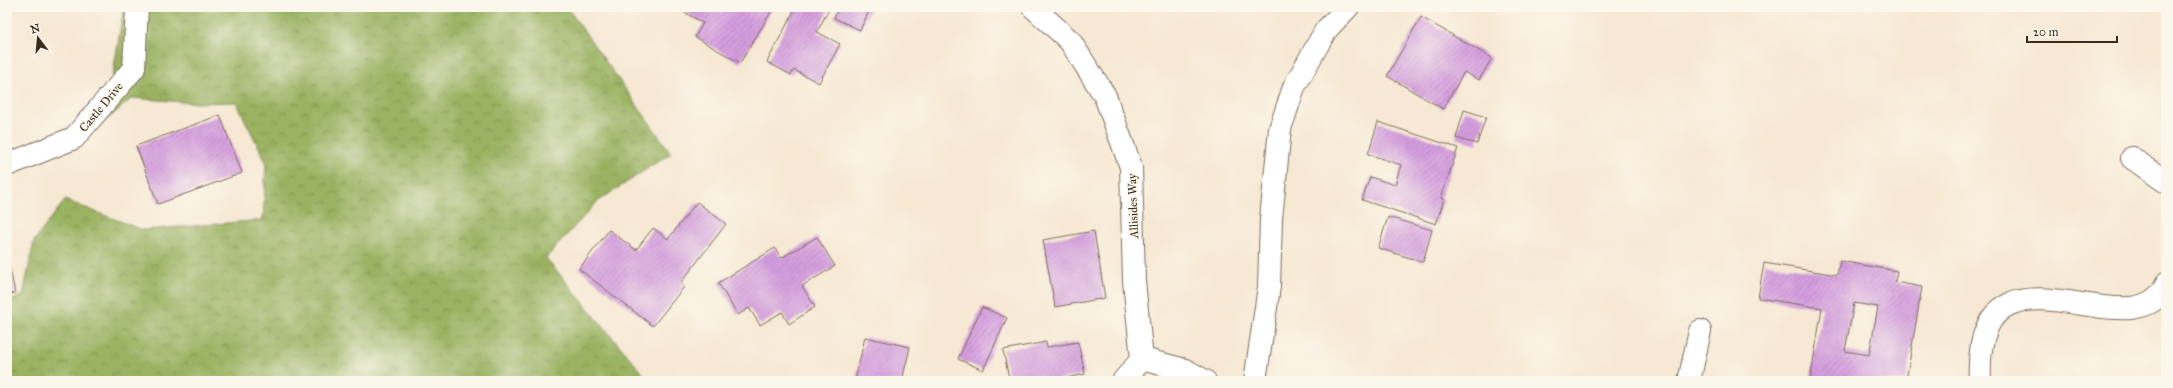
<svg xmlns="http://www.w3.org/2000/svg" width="2173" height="388" font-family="'IM FELL Great Primer',serif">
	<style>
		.forest { fill: url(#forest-crowns); stroke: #6a6e40 }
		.building { fill: url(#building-hatch); fill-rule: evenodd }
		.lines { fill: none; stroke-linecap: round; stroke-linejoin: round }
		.minor-casing { stroke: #7c6c5d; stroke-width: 24 }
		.minor { stroke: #fff; stroke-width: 22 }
		.labels { text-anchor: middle; stroke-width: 3; stroke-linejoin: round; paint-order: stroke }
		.street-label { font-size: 12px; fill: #3b2a1e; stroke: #fbf7ec }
	</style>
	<defs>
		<pattern id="forest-crowns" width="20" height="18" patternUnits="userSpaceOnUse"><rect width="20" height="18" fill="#9ab262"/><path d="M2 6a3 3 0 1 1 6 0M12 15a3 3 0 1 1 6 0" fill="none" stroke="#7f9150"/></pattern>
		<pattern id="building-hatch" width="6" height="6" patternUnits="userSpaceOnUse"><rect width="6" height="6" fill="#d59edf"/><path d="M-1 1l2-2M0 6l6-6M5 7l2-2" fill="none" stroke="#ae81b4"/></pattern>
	</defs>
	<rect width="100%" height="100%" fill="#fbf7ec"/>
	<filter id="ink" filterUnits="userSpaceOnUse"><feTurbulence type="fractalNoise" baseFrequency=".025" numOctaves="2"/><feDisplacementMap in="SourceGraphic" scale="8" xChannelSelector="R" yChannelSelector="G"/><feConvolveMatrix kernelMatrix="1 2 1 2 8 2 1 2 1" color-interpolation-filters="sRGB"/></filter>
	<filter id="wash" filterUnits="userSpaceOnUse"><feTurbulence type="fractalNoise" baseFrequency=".012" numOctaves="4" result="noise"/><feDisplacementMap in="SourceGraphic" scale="16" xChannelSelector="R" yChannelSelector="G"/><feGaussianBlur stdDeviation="0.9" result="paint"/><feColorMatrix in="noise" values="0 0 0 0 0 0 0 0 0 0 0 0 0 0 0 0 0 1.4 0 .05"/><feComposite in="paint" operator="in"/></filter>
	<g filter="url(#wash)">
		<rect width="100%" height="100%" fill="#f6e8d2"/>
		<!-- forest -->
		<path class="forest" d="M124 7H567L671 153 597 202 546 258 649 381H7V302L23 295 34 241 65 200 143 230 263 220 266 162 236 102 197 103 132 98 86 138 112 79Z"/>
		<g id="blocks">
			<!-- building -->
			<g class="building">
				<path d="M7 7H12L8 37 7 36Z"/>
				<path d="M675 7H774L740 63 695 37 703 23Z"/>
				<path d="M796 7H830L817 32 840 44 819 83 794 70 791 75 767 62Z"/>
				<path d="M839 7H871L860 30 834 18Z"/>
				<path d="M1421 17 1492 58 1479 80 1464 72 1443 109 1387 76Z"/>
				<path d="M1464 110 1486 117 1477 144 1456 138Z"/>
				<path d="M220 115 242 173 158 204 136 146Z"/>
				<path d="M1378 122 1458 148 1441 198 1444 199 1436 224 1362 200 1370 177 1395 185 1401 165 1368 154Z"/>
				<path d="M697 202 726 224 680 284 684 287 653 326 579 269 609 230 636 250 653 228 668 239Z"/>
				<path d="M1388 217 1432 230 1423 262 1378 248Z"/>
				<path d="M1094 231 1105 298 1055 307 1043 240Z"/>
				<path d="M817 237 835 266 802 286 815 307 789 324 782 312 760 325 749 308 738 315 718 283 775 248 781 258Z"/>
				<path d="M1840 261 1897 271 1895 282 1922 287 1906 381H1810L1822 308 1758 298 1764 263 1837 275ZM1854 303 1878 307 1869 355 1845 351Z"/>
				<path d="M9 264 15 293 7 295V265Z"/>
				<path d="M982 307 1007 318 983 370 958 359Z"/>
				<path d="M865 337 910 347 902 381H855Z"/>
				<path d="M1046 342 1047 347 1078 342 1085 374 1052 381H999L1009 378 1003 350Z"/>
			</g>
		</g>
	</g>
	<g filter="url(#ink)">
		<use href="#blocks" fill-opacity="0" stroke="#7c6c5d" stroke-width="1"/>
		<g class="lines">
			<defs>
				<g id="minor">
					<path d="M1033 7 1070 41 1105 96 1131 167 1134 281 1142 359 1123 381"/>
					<path d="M2132 158 2166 182"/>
					<path d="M7 165 74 138 134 68 137 7"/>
					<path d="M1142 359 1185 370 1205 381"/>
					<path d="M1255 381 1269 287 1271 219 1280 129 1294 87 1326 30 1348 7"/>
					<path d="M1689 381 1700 331"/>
					<path d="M1980 381C1972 221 2135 359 2166 284"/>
				</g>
			</defs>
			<!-- minor casing -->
			<use href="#minor" class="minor-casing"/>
			<!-- minor -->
			<use href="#minor" class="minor"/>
		</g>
	</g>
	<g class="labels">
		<!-- street labels -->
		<g class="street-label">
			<text transform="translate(101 107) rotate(-50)" y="4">Castle Drive</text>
			<text transform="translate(1133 206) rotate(-92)" y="4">Allisides Way</text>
		</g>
	</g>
	<!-- margin -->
	<rect width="2173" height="388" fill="none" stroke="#fbf7ec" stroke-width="24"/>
	<!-- north arrow -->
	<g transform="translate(38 38) rotate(344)" stroke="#fbf7ec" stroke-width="3" paint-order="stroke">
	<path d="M0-3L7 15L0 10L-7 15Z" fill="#3b2a1e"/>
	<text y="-6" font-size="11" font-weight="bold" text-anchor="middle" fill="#3b2a1e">N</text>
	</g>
	<!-- scale -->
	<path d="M2027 36v6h90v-6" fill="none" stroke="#3b2a1e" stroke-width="2"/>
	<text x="2033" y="36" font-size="12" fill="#3b2a1e" stroke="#fbf7ec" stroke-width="3" paint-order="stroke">20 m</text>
</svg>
